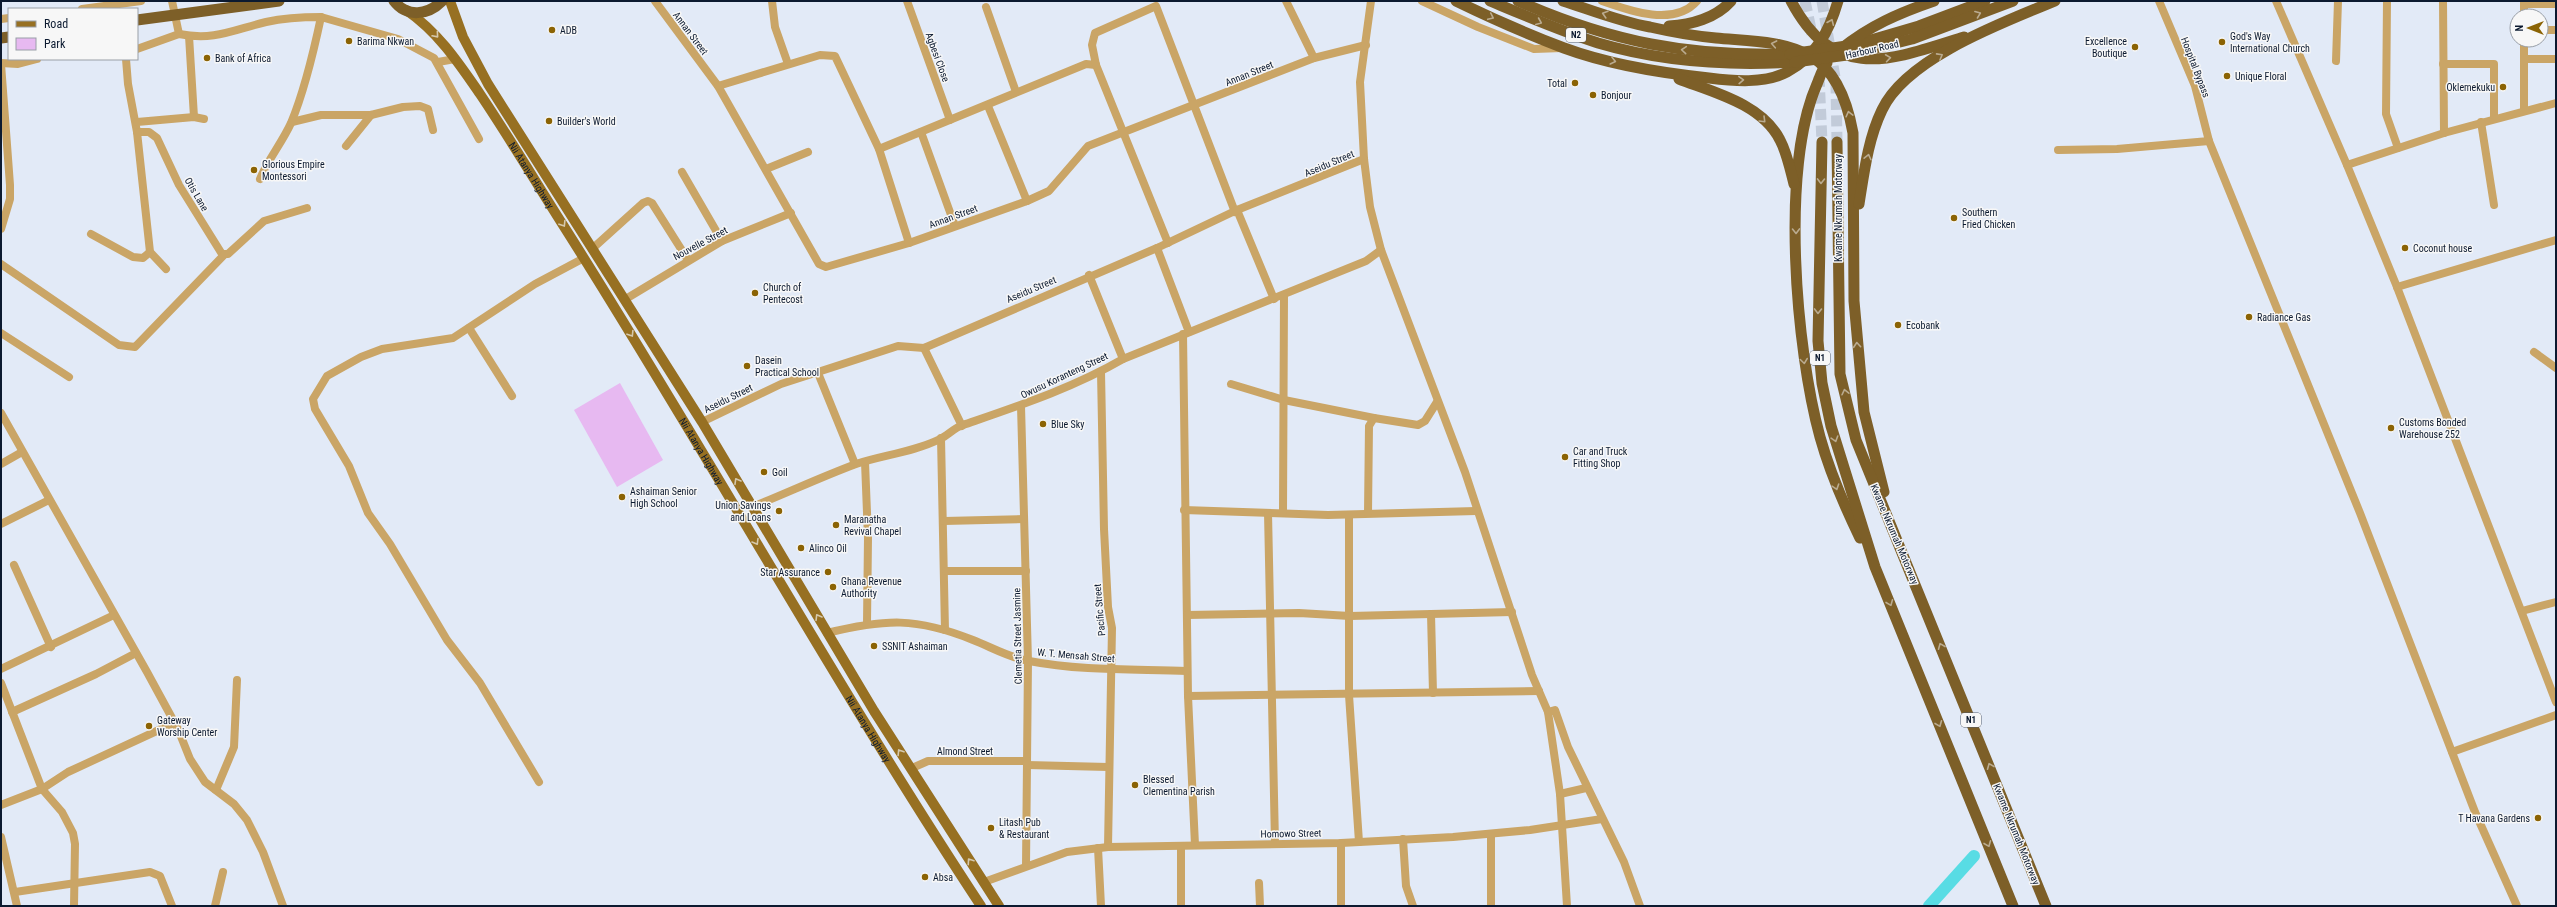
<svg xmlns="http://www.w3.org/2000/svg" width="2557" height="907" font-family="'Roboto Condensed',sans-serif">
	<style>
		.green { fill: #e7b9f1 }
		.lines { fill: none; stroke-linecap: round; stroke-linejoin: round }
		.river { stroke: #58dce4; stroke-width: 12 }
		.highway-tunnel { stroke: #c2cbd9; stroke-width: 11; stroke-dasharray: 11 5.5; stroke-linecap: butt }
		.minor { stroke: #caa566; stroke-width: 8 }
		.major { stroke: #977022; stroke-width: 10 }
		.highway { stroke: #7d5f28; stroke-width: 11 }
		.highway-bridge { stroke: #7d5f28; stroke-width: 11 }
		.oneway { stroke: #baab90 }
		.oneway2 { stroke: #d5c8ac }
		.poi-dot { fill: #8b6304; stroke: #f7f7f7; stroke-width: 1.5 }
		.labels { text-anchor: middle; stroke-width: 3; stroke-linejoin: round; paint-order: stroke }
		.shield { fill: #f7f7f7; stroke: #525c6c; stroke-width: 1 }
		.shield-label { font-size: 9px; font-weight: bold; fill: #0c1a30 }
		.poi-label { font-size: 10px; fill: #0c1a30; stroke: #f7f7f7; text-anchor: start }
		.street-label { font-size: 10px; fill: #0c1a30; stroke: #f7f7f7 }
	</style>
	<rect width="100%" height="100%" fill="#e2eaf7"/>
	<!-- green -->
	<path class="green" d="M620 383 663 460 617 487 574 410Z"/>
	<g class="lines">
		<!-- river -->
		<path class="river" d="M1929 906 1974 856"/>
		<!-- highway-tunnel -->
		<g class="highway-tunnel">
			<path d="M1805 1 1812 34"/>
			<path d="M1822 1 1836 83 1837 142"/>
			<path d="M1819 76 1822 142"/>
		</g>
		<!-- minor -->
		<g class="minor">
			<path d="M655 1 718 86 819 264 826 267 909 243 1027 201 1049 191 1088 146 1314 58 1366 45"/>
			<path d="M772 1 775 27 788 64"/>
			<path d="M907 1 950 120"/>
			<path d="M1286 1 1314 58"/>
			<path d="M1371 1 1360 82 1364 159 1370 207 1381 250 1465 472 1532 675 1548 712 1560 794 1567 906"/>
			<path d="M1422 1 1478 27 1534 49 1562 48"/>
			<path d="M1602 1C1630 11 1674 27 1697 1"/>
			<path d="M2159 1 2195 86 2209 141 2360 513 2475 812 2517 906"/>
			<path d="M2276 1 2347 165 2397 287 2556 702"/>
			<path d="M2387 1 2386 114 2398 148"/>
			<path d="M2443 1 2444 133"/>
			<path d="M2524 4H2556"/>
			<path d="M986 7 1016 92"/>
			<path d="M82 9 141 1"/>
			<path d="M2524 16V1"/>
			<path d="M321 17 398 39 434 58 479 139"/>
			<path d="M1 19 9 18"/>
			<path d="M2541 30H2556"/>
			<path d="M179 34C214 41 233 30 266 22 284 18 303 17 321 17 314 50 304 92 291 123 282 143 268 159 260 179"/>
			<path d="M189 36 194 117"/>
			<path d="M137 49 179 34 172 1"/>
			<path d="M126 59 128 84 137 132H149L157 138 179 185 222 254H228L264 221 307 208"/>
			<path d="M2524 59H2556"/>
			<path d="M2336 61 2338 1"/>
			<path d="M438 62 455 59"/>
			<path d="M1 63 18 64 37 59"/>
			<path d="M1 64 10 185V199L1 229"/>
			<path d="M2443 64H2494V119"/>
			<path d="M718 86 820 55 835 56 879 149 909 243"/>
			<path d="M988 106 1027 201"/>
			<path d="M2524 111V40"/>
			<path d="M137 122 194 117 204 119"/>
			<path d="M292 122 321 115H371L403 107 420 106 428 109 433 130"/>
			<path d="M2481 122 2494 205"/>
			<path d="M137 132 150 252 166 269"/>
			<path d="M921 132 955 226"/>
			<path d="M346 146 371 115"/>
			<path d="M879 149 1086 64 1096 65"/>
			<path d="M2058 150 2117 149 2209 141"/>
			<path d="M2347 165 2444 133 2556 103"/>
			<path d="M766 169 808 152"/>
			<path d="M682 172 722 241"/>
			<path d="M1237 210 1274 299"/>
			<path d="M91 234 133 257 143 258 150 252"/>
			<path d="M1168 243 1096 65 1092 45 1095 33 1156 6 1235 212"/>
			<path d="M1157 248 1189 332"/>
			<path d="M592 249 643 203 648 201 652 203 688 260"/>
			<path d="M1 264 119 345 135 347 224 255"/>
			<path d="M1089 275 1123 359"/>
			<path d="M2397 287 2556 240"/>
			<path d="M624 300 722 241 791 213"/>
			<path d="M469 328 512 396"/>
			<path d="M1 333 69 377"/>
			<path d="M1183 334 1188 696 1195 845"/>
			<path d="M924 348 962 426"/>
			<path d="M2534 352 2556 368"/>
			<path d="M1101 372 1104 529 1108 607 1112 628 1108 847"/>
			<path d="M818 373 855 464"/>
			<path d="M1231 384 1284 400 1374 418"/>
			<path d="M1021 406 1028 661 1026 866"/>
			<path d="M1 413 147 672 178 729 190 759 205 782 234 804 247 820 263 852 283 906"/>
			<path d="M702 422 781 384 898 346 924 348 1157 248 1237 210 1364 159"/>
			<path d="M941 438 945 630"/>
			<path d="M865 462 868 538 867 623"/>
			<path d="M1 464 22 452"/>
			<path d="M752 507C787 493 821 477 856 464 883 455 914 452 940 439 948 435 954 428 963 425 1018 406 1073 388 1123 359L1366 261 1381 250"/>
			<path d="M1184 510 1328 515 1476 511"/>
			<path d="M1268 513 1275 843"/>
			<path d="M1283 513 1284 295"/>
			<path d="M1368 513 1369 426 1374 418 1418 425 1425 421 1437 402"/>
			<path d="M1349 515V695L1359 842"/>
			<path d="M944 521 1024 519"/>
			<path d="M1 524 49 500"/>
			<path d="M14 565 51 647"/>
			<path d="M946 571H1026"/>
			<path d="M2522 611 2556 602"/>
			<path d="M1431 614 1433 693"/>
			<path d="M1187 615 1299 613 1350 616 1512 612"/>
			<path d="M827 633C885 619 916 617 973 640 991 647 1010 658 1029 661 1081 671 1135 669 1187 671"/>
			<path d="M1 669 114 615"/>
			<path d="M1 683 42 789 62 812 73 833 75 844 74 906"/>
			<path d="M1188 696 1539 691"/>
			<path d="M12 712 96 674 136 653"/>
			<path d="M1548 712 1555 710 1568 747 1624 862 1640 906"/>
			<path d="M2452 752 2556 715"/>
			<path d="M1027 765 1108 767"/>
			<path d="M914 774 912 768 928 761H1027"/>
			<path d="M539 782 480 683 447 640 390 544 368 513 349 466 315 409 313 399 327 376 361 357 382 349 453 338 535 284 584 258"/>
			<path d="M216 790 234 747 237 680"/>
			<path d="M1560 794 1586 788"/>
			<path d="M1 805 42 789 68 772 174 723"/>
			<path d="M1491 834V906"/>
			<path d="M1 837 17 906"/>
			<path d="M1403 839 1406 886 1413 906"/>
			<path d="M1181 846V906"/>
			<path d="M1098 848 1101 906"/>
			<path d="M984 882 1067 852 1108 847 1341 843 1453 837 1530 830 1602 819"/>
			<path d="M1259 883 1260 906"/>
			<path d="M15 892 150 872 160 876 172 906"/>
			<path d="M215 906 223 872"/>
			<path d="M1341 906V843"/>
		</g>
		<!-- major -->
		<g class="major">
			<path d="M450 1 463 37 488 84 702 422 874 711 999 906"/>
			<path id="s1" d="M406 10C438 32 458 62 480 94 509 137 535 181 563 225 706 450 834 683 981 906"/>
		</g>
		<!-- highway -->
		<g class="highway">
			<path d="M394 1C407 18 428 15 442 1"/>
			<path d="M1456 1C1491 18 1527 34 1564 48 1610 65 1661 73 1709 78 1733 81 1765 84 1787 72 1816 56 1829 32 1838 1"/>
			<path d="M1490 1C1526 16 1561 31 1598 43 1662 62 1729 66 1795 62"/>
			<path d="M1518 1C1611 42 1689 57 1790 54"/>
			<path d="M1563 1C1591 10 1621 22 1650 27 1672 32 1694 36 1716 38 1747 41 1782 40 1810 56 1837 71 1848 105 1853 133L1854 301 1864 412 1884 492"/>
			<path d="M1791 1C1835 84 1891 60 1964 37"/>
			<path d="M137 20 279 1"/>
			<path d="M1669 26C1691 25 1716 18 1731 1"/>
			<path d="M1 38 9 37"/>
			<path d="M1854 45 1919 26 1985 1"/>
			<path d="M1841 49C1869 26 1899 13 1934 1"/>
			<path d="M1852 54 1912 39 2013 1"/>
			<path d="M1827 63C1822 69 1820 77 1817 84 1780 168 1796 350 1820 437 1830 473 1844 505 1860 538"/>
			<path d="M1679 79C1713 92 1762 104 1780 140 1787 153 1790 169 1794 184"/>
			<path d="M1822 142 1818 341 1822 383 1831 426 1875 567 2013 906"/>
			<path d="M1837 142 1840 374 1856 440 2046 906"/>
			<path d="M1859 204C1864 173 1868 139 1882 110 1906 58 2004 22 2055 1"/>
		</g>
		<!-- highway-bridge -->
		<g class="highway-bridge">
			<path d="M1790 54 1854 45"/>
			<path d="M1795 62 1847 55"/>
		</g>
	</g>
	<!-- one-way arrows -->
	<defs><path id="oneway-chevron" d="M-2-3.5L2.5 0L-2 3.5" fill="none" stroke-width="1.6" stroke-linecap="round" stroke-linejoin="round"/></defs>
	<g class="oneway">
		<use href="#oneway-chevron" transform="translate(1605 14) rotate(-163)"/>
		<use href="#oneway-chevron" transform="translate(1978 14) rotate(-21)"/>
		<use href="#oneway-chevron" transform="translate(1491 17) rotate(25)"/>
		<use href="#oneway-chevron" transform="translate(1539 22) rotate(23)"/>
		<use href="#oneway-chevron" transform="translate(1831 22) rotate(-67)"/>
		<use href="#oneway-chevron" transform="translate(1774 44) rotate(-169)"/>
		<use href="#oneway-chevron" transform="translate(1684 50) rotate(-175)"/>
		<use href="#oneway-chevron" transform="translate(1940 56) rotate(-29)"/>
		<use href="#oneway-chevron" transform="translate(1888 58) rotate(-8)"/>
		<use href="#oneway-chevron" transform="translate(1613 61) rotate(14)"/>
		<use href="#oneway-chevron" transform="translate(1741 80) rotate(-2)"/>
		<use href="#oneway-chevron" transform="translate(1849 114) rotate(-104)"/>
		<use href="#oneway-chevron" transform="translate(1763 120) rotate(45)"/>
		<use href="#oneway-chevron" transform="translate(1868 157) rotate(-77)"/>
		<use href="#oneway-chevron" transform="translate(1821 181) rotate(91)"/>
		<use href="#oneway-chevron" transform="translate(1796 231) rotate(89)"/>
		<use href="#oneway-chevron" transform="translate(1818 311) rotate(91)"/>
		<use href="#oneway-chevron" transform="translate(1857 345) rotate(-95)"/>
		<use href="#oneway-chevron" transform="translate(1804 361) rotate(82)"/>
		<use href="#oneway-chevron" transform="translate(1845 392) rotate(-103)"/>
		<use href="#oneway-chevron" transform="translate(1835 439) rotate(73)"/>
		<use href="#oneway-chevron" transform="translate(1836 487) rotate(72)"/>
		<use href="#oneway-chevron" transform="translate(1890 603) rotate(68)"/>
		<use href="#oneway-chevron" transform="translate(1941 646) rotate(-112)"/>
		<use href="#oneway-chevron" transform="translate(1939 724) rotate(68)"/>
		<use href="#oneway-chevron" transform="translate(1990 766) rotate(-112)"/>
		<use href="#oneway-chevron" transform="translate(1988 844) rotate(68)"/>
	</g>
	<g class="oneway2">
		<use href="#oneway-chevron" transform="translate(436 35) rotate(49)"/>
		<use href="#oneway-chevron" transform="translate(563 224) rotate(58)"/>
		<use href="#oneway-chevron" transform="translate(631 334) rotate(58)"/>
		<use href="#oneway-chevron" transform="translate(737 481) rotate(-120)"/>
		<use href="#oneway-chevron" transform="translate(756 542) rotate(59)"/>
		<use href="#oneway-chevron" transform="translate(818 617) rotate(-121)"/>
		<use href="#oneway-chevron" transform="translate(900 752) rotate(-122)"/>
		<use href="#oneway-chevron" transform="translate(970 861) rotate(-124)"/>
	</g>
	<!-- markers -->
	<g class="poi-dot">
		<circle cx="552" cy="30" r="4"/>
		<circle cx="349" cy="41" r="4"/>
		<circle cx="2222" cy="42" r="4"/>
		<circle cx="2135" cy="47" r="4"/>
		<circle cx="207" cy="58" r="4"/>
		<circle cx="2227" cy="76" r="4"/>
		<circle cx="1575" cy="83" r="4"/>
		<circle cx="2503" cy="87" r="4"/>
		<circle cx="1593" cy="95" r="4"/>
		<circle cx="549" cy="121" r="4"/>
		<circle cx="254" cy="170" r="4"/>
		<circle cx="1954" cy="218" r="4"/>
		<circle cx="2405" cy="248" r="4"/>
		<circle cx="755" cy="293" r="4"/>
		<circle cx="2249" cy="317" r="4"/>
		<circle cx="1898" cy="325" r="4"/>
		<circle cx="747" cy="366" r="4"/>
		<circle cx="1043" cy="424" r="4"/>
		<circle cx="2391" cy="428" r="4"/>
		<circle cx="1565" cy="457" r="4"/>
		<circle cx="764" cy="472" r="4"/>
		<circle cx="622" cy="497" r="4"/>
		<circle cx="779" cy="511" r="4"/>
		<circle cx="836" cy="525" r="4"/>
		<circle cx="801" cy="548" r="4"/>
		<circle cx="828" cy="572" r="4"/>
		<circle cx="833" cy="587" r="4"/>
		<circle cx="874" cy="646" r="4"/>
		<circle cx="149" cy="726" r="4"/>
		<circle cx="1135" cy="785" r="4"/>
		<circle cx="2538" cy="818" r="4"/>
		<circle cx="991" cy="828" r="4"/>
		<circle cx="925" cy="877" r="4"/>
	</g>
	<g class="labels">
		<!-- shield labels -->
		<g class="shield">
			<rect x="1566" y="28" width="20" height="14" rx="3"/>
			<rect x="1810" y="351" width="20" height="14" rx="3"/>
			<rect x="1961" y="713" width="20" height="14" rx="3"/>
		</g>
		<g class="shield-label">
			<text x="1576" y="38">N2</text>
			<text x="1820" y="361">N1</text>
			<text x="1971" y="723">N1</text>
		</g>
		<!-- poi labels -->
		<g class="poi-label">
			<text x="560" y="34">ADB</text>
			<text x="2230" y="40">God's Way<tspan x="2230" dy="12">International Church</tspan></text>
			<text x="357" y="45">Barima Nkwan</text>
			<text x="2127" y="45" text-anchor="end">Excellence<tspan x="2127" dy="12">Boutique</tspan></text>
			<text x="215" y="62">Bank of Africa</text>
			<text x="2235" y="80">Unique Floral</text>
			<text x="1567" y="87" text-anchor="end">Total</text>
			<text x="2495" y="91" text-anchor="end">Oklemekuku</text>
			<text x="1601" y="99">Bonjour</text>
			<text x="557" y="125">Builder's World</text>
			<text x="262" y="168">Glorious Empire<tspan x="262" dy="12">Montessori</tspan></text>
			<text x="1962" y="216">Southern<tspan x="1962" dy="12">Fried Chicken</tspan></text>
			<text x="2413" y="252">Coconut house</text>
			<text x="763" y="291">Church of<tspan x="763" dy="12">Pentecost</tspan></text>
			<text x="2257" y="321">Radiance Gas</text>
			<text x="1906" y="329">Ecobank</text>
			<text x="755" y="364">Dasein<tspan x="755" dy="12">Practical School</tspan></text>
			<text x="2399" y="426">Customs Bonded<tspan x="2399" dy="12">Warehouse 252</tspan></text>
			<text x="1051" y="428">Blue Sky</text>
			<text x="1573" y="455">Car and Truck<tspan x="1573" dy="12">Fitting Shop</tspan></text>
			<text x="772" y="476">Goil</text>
			<text x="630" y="495">Ashaiman Senior<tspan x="630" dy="12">High School</tspan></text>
			<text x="771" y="509" text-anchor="end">Union Savings<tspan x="771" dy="12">and Loans</tspan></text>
			<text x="844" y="523">Maranatha<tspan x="844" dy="12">Revival Chapel</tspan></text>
			<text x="809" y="552">Alinco Oil</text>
			<text x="820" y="576" text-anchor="end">Star Assurance</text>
			<text x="841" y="585">Ghana Revenue<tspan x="841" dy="12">Authority</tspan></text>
			<text x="882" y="650">SSNIT Ashaiman</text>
			<text x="157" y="724">Gateway<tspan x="157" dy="12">Worship Center</tspan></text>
			<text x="1143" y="783">Blessed<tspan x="1143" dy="12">Clementina Parish</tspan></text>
			<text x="2530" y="822" text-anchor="end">T Havana Gardens</text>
			<text x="999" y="826">Litash Pub<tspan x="999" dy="12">&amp; Restaurant</tspan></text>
			<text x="933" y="881">Absa</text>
		</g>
		<!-- street labels -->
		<g class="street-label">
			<text transform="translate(691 33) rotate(53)" y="4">Annan Street</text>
			<text transform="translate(1872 49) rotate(-13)" y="4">Harbour Road</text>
			<text transform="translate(938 57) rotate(70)" y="4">Agbesi Close</text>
			<text transform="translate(2196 67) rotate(69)" y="4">Hospital Bypass</text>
			<text transform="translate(1249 73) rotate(-22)" y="4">Annan Street</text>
			<text transform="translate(1329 163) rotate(-23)" y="4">Aseidu Street</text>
			<text dy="4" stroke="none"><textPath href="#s1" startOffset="209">Nii Atanya Highway</textPath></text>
			<text transform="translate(197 194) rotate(60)" y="4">Otis Lane</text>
			<text transform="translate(1838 208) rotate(-90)" y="4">Kwame Nkrumah Motorway</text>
			<text transform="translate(953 216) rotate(-20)" y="4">Annan Street</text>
			<text transform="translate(700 243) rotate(-28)" y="4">Nouvelle Street</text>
			<text transform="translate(1031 289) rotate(-23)" y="4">Aseidu Street</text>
			<text transform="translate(1064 375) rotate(-25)" y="4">Owusu Koranteng Street</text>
			<text transform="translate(728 398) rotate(-26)" y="4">Aseidu Street</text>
			<text dy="4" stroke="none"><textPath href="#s1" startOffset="533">Nii Atanya Highway</textPath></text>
			<text transform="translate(1895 534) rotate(67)" y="4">Kwame Nkrumah Motorway</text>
			<text transform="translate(1099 610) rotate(-95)" y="4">Pacific Street</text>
			<text transform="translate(1017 636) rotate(-91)" y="4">Clemetia Street Jasmine</text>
			<text transform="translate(1076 655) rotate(5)" y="4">W. T. Mensah Street</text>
			<text dy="4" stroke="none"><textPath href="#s1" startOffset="857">Nii Atanya Highway</textPath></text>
			<text x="965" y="755">Almond Street</text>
			<text transform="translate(1291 833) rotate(-1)" y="4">Homowo Street</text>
			<text transform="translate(2017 834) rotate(68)" y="4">Kwame Nkrumah Motorway</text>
		</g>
	</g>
	<!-- border -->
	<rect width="2557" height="907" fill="none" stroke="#0c1a30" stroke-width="4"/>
	<!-- legend -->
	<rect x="8" y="8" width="130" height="52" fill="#f7f7f7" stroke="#999fa7"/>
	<rect x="16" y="21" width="20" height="6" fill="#977022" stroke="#999fa7"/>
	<text x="44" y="28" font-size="12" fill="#0c1a30">Road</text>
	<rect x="16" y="38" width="20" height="12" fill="#e7b9f1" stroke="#999fa7"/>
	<text x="44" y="48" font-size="12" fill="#0c1a30">Park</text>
	<!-- north arrow -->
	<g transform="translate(2529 28) rotate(270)"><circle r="19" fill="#f7f7f7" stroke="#999fa7"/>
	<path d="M0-3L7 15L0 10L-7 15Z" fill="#8b6304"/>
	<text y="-6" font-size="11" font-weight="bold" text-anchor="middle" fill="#0c1a30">N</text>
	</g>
</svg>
